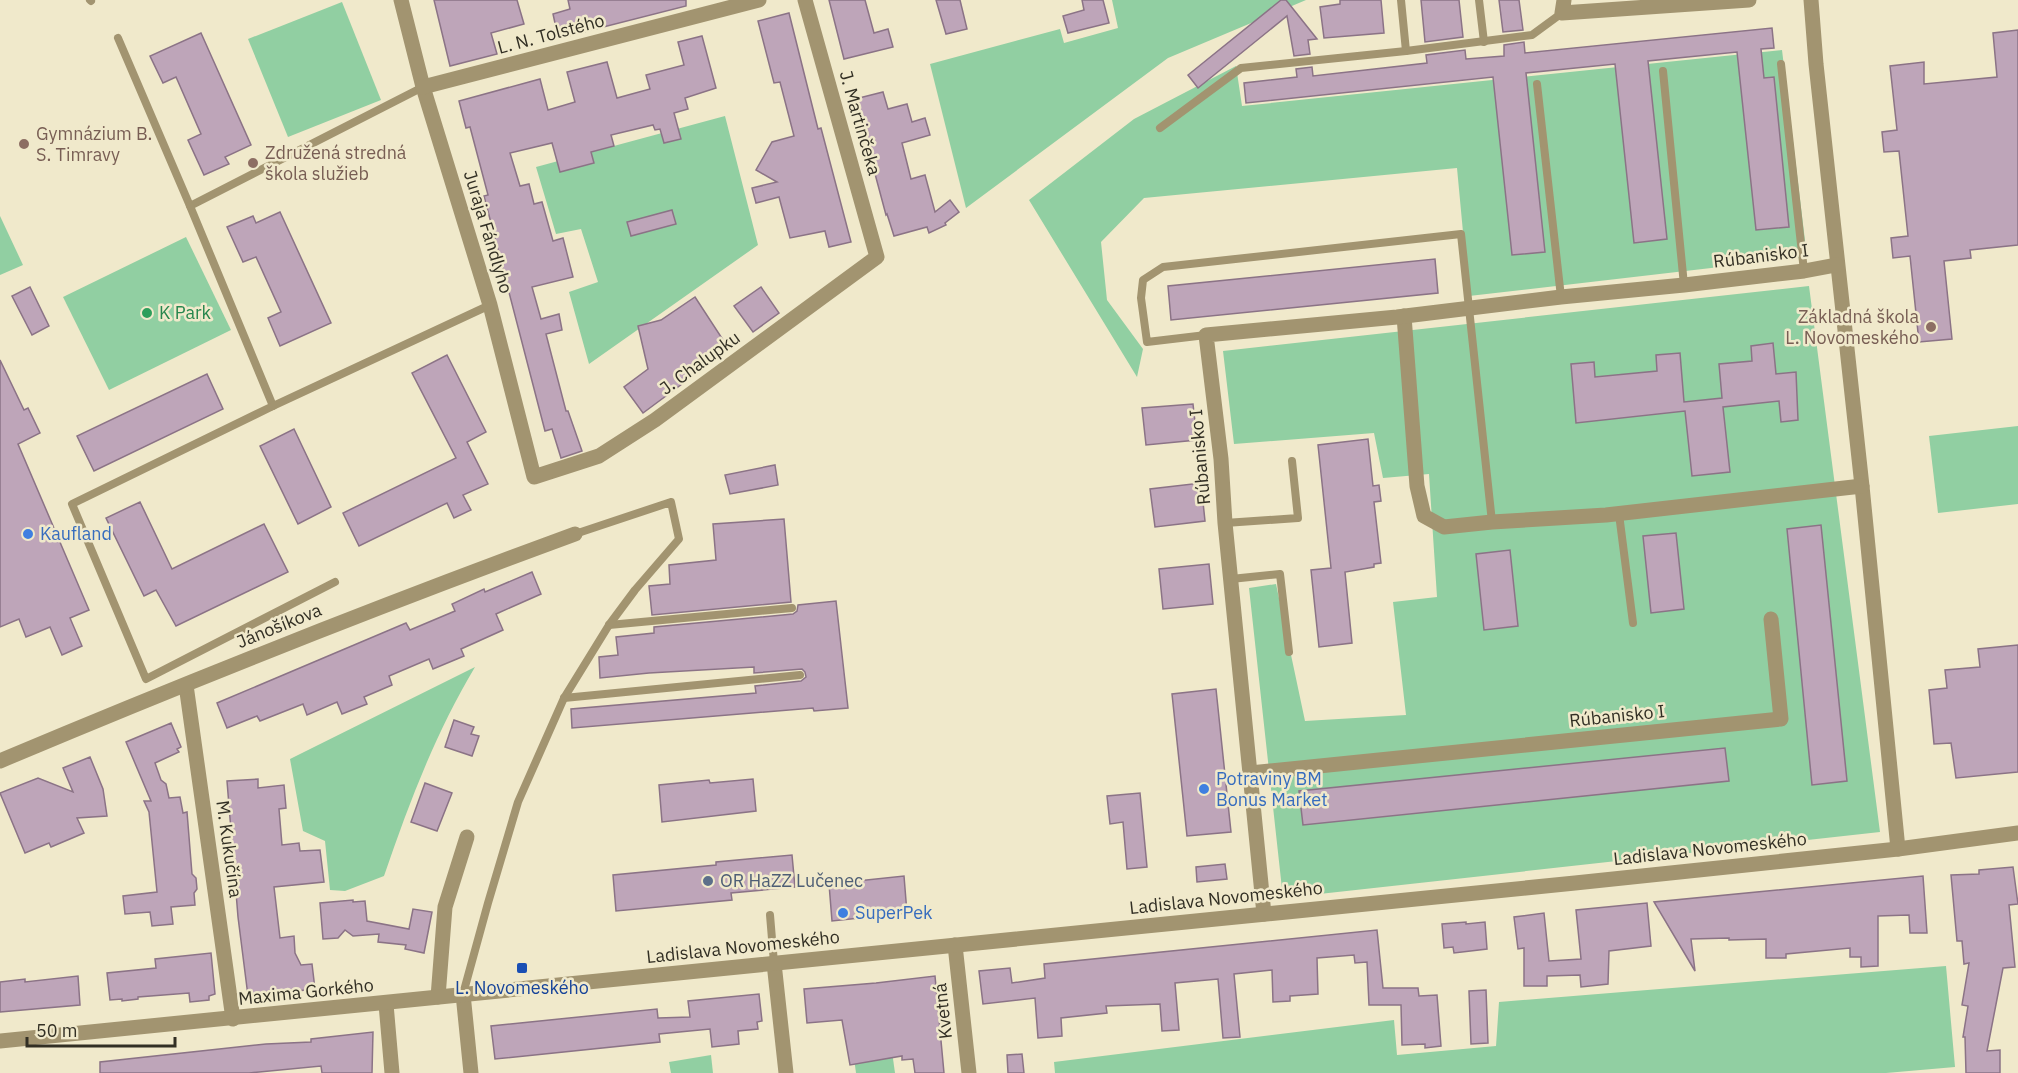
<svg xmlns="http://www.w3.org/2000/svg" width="2018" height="1073" font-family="'IBM Plex Sans',sans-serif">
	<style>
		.green { fill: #91cfa2 }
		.building { fill: #bea5b9; stroke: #8b7386; stroke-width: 1.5 }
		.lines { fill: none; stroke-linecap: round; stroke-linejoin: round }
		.service { stroke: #a29470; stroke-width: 8 }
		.minor { stroke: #a29470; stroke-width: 15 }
		.education-dot { fill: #8d6e63; stroke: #f0e9cb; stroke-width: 2 }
		.leisure-dot { fill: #2e9e5b; stroke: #f0e9cb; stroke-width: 2 }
		.shop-dot { fill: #3f7fe0; stroke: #f0e9cb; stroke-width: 2 }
		.service-dot { fill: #5c6f8a; stroke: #f0e9cb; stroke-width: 2 }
		.transit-dot { fill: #1a4fb4; stroke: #f0e9cb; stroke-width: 2 }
		.labels { text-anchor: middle; stroke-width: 5; stroke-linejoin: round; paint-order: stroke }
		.street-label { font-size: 18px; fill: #322f24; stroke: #f0e9cb }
		.education-label { font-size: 18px; fill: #785e54; stroke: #f0e9cb; text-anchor: start }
		.leisure-label { font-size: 18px; fill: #27864d; stroke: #f0e9cb; text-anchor: start }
		.shop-label { font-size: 18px; fill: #366cbe; stroke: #f0e9cb; text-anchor: start }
		.service-label { font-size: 18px; fill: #4e5e75; stroke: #f0e9cb; text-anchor: start }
		.transit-label { font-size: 18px; fill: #164399; stroke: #f0e9cb }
	</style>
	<rect width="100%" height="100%" fill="#f0e9cb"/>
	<!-- green -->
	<g class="green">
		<path d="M1112 0H1306L1168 58 966 208 930 64 1060 29 1064 43 1118 28Z"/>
		<path d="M342 2 381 100 288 137 248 39Z"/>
		<path d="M1782 50 1807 257 1469 296 1457 168 1144 198 1101 242 1107 300 1143 349 1137 377 1029 200 1134 119 1236 66 1242 106Z"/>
		<path d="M725 116 758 245 589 364 569 292 598 282 581 229 556 234 536 167Z"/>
		<path d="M0 216 23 265 0 275Z"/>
		<path d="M186 237 231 330 109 390 63 297Z"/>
		<path d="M1809 286 1880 832 1283 898 1249 588 1276 584 1305 721 1406 715 1393 602 1437 597 1429 474 1383 478 1374 433 1234 444 1223 351Z"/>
		<path d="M2018 426V504L1938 513 1929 436Z"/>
		<path d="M475 667C435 734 409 803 384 876L345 891 330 890 325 841 303 831 290 759Z"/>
		<path d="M1946 966 1955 1067 1886 1073H1055L1054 1062 1394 1020 1397 1055 1496 1046 1499 1002Z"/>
		<path d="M890 1037 895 1073H856L852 1043Z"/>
		<path d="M711 1055 713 1073H671L669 1062Z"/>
	</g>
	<!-- building -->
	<g class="building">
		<path d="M434 0H517L524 24 491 33 497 54 450 66Z"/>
		<path d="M568 0H686V6L564 37H558L553 14 570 9Z"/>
		<path d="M829 0H865L874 33 888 29 893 47 844 59Z"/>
		<path d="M936 0H960L967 29 946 34Z"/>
		<path d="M1082 0H1103L1109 23 1068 33 1063 16 1084 10Z"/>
		<path d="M1281 0H1286L1317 39 1308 40 1310 54 1294 56 1287 16 1198 88 1188 75Z"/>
		<path d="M1340 0H1381L1384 33 1324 38 1320 7 1340 4Z"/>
		<path d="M1421 0H1459L1463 37 1425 42Z"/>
		<path d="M1499 0H1519L1523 30 1503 32Z"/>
		<path d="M789 13 818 129 821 128 851 242 829 247 825 231 790 238 779 197 756 203 752 188 777 182 756 170 772 142 794 136 780 82 774 83 758 21Z"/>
		<path d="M1772 28 1774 48 1761 49 1764 78 1774 77 1789 227 1756 230 1737 52 1648 61 1667 239 1634 243 1615 64 1526 73 1545 252 1512 255 1493 77 1246 103 1244 83 1297 77 1296 69 1312 67 1313 76 1427 63 1426 55 1465 50 1466 59 1504 56V45L1524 42 1525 53Z"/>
		<path d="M2018 30V245L1970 250 1971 258 1944 261 1952 339 1919 342 1910 256 1893 258 1891 238 1908 236 1899 151 1884 152 1882 132 1897 130 1890 66 1924 62V84L1997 77 1993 33Z"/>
		<path d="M201 33 251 145 225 157 229 164 204 175 188 140 201 134 176 77 163 83 150 56Z"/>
		<path d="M702 36 716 88 685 98 688 109 674 113 681 139 664 143 660 129 655 130 653 125 611 135 614 146 591 152 594 163 560 172 552 143 510 153 520 186 529 184 534 204 542 202 553 241 563 238 573 277 532 287 541 319 559 314 562 330 546 334 566 411H568L582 451 561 458 552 429 545 431 484 196 488 195 470 127 466 128 459 101 540 79 548 110 575 102 567 72 607 62 617 98 650 89 646 75 684 65 678 42Z"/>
		<path d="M883 92 888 109 907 104 912 122 925 118 930 135 902 143 911 179 925 175 935 212 950 200 959 212 945 223 946 225 929 233 927 227 894 236 887 214 886 215 855 99Z"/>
		<path d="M672 210 676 224 631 236 627 222Z"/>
		<path d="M280 212 331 323 280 346 268 318 281 312 256 257 243 262 227 227 253 216 256 223Z"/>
		<path d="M1435 259 1438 293 1171 320 1168 286Z"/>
		<path d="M30 287 49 326 32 335 12 296Z"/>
		<path d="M761 287 779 313 753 332 734 306Z"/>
		<path d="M695 297 729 349 643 413 624 387 648 369 638 326 661 320Z"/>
		<path d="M1773 343 1776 374 1796 372 1798 420 1781 422 1779 401 1723 407 1730 472 1692 476 1685 411 1576 423 1571 364 1594 362 1595 377 1657 371 1656 355 1680 353 1684 402 1722 398 1719 364 1752 361 1751 346Z"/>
		<path d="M447 355 486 432 467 442 488 484 463 495 471 510 454 518 447 503 359 546 343 513 456 458 412 373Z"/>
		<path d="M0 360 24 410 28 408 40 433 18 444 89 610 70 618 82 646 62 655 50 627 26 637 19 619 0 627Z"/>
		<path d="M207 374 223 409 94 471 77 436Z"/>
		<path d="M1193 404 1197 440 1146 445 1142 408Z"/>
		<path d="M294 429 331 507 298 524 260 446Z"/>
		<path d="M1368 439 1373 486 1379 485 1381 501 1374 502 1381 563 1374 564V567L1345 572 1352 643 1319 647 1311 570 1331 568 1318 445Z"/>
		<path d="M775 465 778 485 730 494 725 475Z"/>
		<path d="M1201 483 1205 521 1155 527 1150 489Z"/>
		<path d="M140 502 172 569 264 524 288 572 176 626 156 590 144 596 106 518Z"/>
		<path d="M784 519 791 602 652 615 649 586 670 584 669 565 716 560 713 524Z"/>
		<path d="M1821 525 1847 781 1812 785 1787 529Z"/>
		<path d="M1676 533 1684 609 1651 613 1643 536Z"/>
		<path d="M1510 550 1518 626 1484 630 1476 554Z"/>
		<path d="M1209 564 1213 604 1163 609 1159 569Z"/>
		<path d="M532 572 541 594 496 614 503 630 461 649 464 656 433 669 429 659 389 676 392 685 364 697 367 704 342 714 337 702 307 715 303 704 260 721 257 716 227 728 217 703 406 623 410 630 455 611 452 604 484 589 485 592Z"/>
		<path d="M836 601 848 708 814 711 813 708 572 728 571 709 756 693 755 686 801 681 806 677 805 672 802 669 754 673V667L649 673 600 678 599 657 618 655 616 637 654 633V627L793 614 797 611 798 605Z"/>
		<path d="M2018 645V772L1956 778 1951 743 1934 744 1929 690 1947 688 1945 670 1980 667 1978 649Z"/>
		<path d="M1216 689 1231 832 1187 836 1172 694Z"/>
		<path d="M454 720 474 727 471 734 479 736 472 756 445 747Z"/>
		<path d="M171 723 181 747 177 749 179 752 155 763 161 780 166 784 169 798 180 797 183 813 187 812 192 874 196 878 197 889 194 893 195 905 171 907 173 924 152 926 150 912 125 914 123 896 157 892 149 812 144 801H151L126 742Z"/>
		<path d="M1725 748 1729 781 1303 825 1299 791Z"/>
		<path d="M90 757 103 789 107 816 77 818 84 833 51 847 49 843 25 853 0 793 38 778 73 792 63 768Z"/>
		<path d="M258 779V788L284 785 286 808 279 809 282 845 299 843 300 851 320 850 324 882 274 887 280 938 294 936 295 953 301 965 312 964 315 989 248 996 238 917 227 781Z"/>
		<path d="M753 779 756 811 662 822 659 785 709 780 710 783Z"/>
		<path d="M425 783 452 793 437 831 411 822Z"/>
		<path d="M1140 793 1147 867 1127 869 1123 822 1110 824 1107 796Z"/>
		<path d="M792 855 795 887 731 893 732 900 616 911 613 875 716 865V862Z"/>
		<path d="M1225 864 1227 879 1197 882 1196 867Z"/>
		<path d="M2013 867 2018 904 2009 905 2015 967 2003 968 1987 1051 2000 1050V1073H1966L1965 1037H1963L1968 1006 1962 1005 1969 963 1964 964 1962 941H1957L1951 875 1979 874V870Z"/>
		<path d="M904 876 907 913 832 921 829 884Z"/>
		<path d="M1923 876 1927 933H1910L1909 915 1878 916V966L1861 967V957H1850V948L1786 954V958H1766V939L1729 940V938L1691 939 1695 971 1654 902Z"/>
		<path d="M353 900V902L365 901 367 921 409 929 413 909 432 912 424 953 405 949 406 945 378 942 379 934 353 936 345 930 338 938 323 939 320 903Z"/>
		<path d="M1647 903 1651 946 1609 951 1608 984 1581 987 1580 975 1547 976V986H1524V948L1518 949 1514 917 1544 913 1549 961 1581 959 1576 910Z"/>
		<path d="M1466 922V924L1485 922 1487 949 1454 953 1453 947 1444 948 1442 924Z"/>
		<path d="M1377 930 1383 988H1418L1419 996 1437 995 1441 1046 1425 1048V1044L1402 1045 1401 1005H1369L1367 962 1355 963 1354 955 1317 958 1318 994 1290 996V1001L1273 1002 1272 970 1234 974 1240 1037 1223 1038 1218 979 1175 983 1179 1030 1162 1031 1160 1004 1106 1006 1107 1013 1061 1018 1062 1036 1038 1038 1035 998 983 1004 979 971 1010 968 1012 983 1045 978 1044 964Z"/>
		<path d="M211 953 215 994 209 996V1000L190 1002 189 993 138 997V999L122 1001V999L110 1000 107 973 156 968 155 959Z"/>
		<path d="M78 976 80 1005 0 1012V982L25 979V982Z"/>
		<path d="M935 976 944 1073H915L913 1059 902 1060V1056L850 1065 842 1020 807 1023 804 989 876 983Z"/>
		<path d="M1486 990 1488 1043 1471 1044 1469 991Z"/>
		<path d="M759 994 762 1021 757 1022 758 1029 738 1031 739 1044 712 1047 710 1029 659 1034 660 1042 495 1059 491 1026 657 1009 658 1018 690 1017 688 1001Z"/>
		<path d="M373 1032 372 1073H322L321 1066 249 1073H100V1062L266 1044 311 1042V1039Z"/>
		<path d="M1022 1054 1024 1073H1008L1007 1055Z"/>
	</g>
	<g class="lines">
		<!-- service -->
		<g class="service">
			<path d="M90 0 91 1"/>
			<path d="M1401 0 1406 51 1532 35 1562 13"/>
			<path d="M1479 0 1484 42"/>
			<path d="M118 38 190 206 423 87"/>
			<path d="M1781 64 1804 271"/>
			<path d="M1663 71 1684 285"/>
			<path d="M1537 84 1561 297"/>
			<path d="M1160 128 1241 68 1406 51"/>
			<path d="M190 206 273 406"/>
			<path d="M1206 335 1147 342 1141 298 1143 280 1163 267 1461 234 1492 522"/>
			<path d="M1619 514 1633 623"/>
			<path d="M1225 523 1298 518 1292 461"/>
			<path d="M1231 579 1280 574 1289 652"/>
			<path d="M335 582 146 679 72 504 273 406 490 305"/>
			<path d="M609 625 792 608"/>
			<path d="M564 698 800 675"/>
			<path d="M770 915 774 963"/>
			<path d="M463 994 488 903 518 802 564 698 609 625 635 590 679 539 671 502 575 534"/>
		</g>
		<!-- minor -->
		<g class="minor">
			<path d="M401 0 423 87 490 305 534 477 599 456 655 420 877 257 805 0"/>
			<path d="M1564 0 1562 13 1749 0"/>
			<path d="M1811 0 1816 64 1862 486 1898 849"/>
			<path d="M423 87 759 0"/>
			<path d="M1404 316 1417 486 1424 516 1444 527 1492 522 1606 515 1862 486"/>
			<path d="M186 685 233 1019"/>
			<path d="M0 761C190 681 382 605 575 534"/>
			<path d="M1250 773 1781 719 1771 619"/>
			<path d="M1264 914 1225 523 1221 459 1206 335 1397 317 1561 297 1684 285 1804 271 1836 265"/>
			<path d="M955 945 969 1073"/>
			<path d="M774 963 786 1073"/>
			<path d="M463 994 471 1073"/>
			<path d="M438 997 445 907 467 837"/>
			<path d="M386 1004 392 1073"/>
			<path d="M0 1041 1575 883 1898 849 2018 833"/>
		</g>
	</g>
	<!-- markers -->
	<g class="education-dot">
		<circle cx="24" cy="144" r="6"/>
		<circle cx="253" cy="163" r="6"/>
		<circle cx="1931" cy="327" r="6"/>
	</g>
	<circle class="leisure-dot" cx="147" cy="313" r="6"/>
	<g class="shop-dot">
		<circle cx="28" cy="534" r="6"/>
		<circle cx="1204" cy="789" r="6"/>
		<circle cx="843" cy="913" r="6"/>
	</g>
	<circle class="service-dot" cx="708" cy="881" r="6"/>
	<rect class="transit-dot" x="516" y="962" width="12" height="12" rx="3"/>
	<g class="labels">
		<!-- street labels -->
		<g class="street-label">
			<text transform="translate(551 34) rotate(-15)" y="6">L. N. Tolstého</text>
			<text transform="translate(860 123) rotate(74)" y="6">J. Martinčeka</text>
			<text transform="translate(488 232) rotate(73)" y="6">Juraja Fándlyho</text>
			<text transform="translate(1761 256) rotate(-7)" y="6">Rúbanisko I</text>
			<text transform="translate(700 363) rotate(-36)" y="6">J. Chalupku</text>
			<text transform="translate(1200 457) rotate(-95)" y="6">Rúbanisko I</text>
			<text transform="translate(279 626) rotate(-22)" y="6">Jánošíkova</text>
			<text transform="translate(1617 716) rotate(-6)" y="6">Rúbanisko I</text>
			<text transform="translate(229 849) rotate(82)" y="6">M. Kukučína</text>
			<text transform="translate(1710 849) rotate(-6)" y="6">Ladislava Novomeského</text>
			<text transform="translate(1226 898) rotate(-6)" y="6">Ladislava Novomeského</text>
			<text transform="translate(743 947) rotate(-6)" y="6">Ladislava Novomeského</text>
			<text transform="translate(306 992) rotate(-6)" y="6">Maxima Gorkého</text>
			<text transform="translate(943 1011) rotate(-96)" y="6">Kvetná</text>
		</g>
		<!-- education labels -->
		<g class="education-label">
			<text x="36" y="140">Gymnázium B.<tspan x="36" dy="21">S. Timravy</tspan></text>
			<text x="265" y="159">Združená stredná<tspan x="265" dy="21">škola služieb</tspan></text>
			<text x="1919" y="323" text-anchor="end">Základná škola<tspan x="1919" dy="21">L. Novomeského</tspan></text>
		</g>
		<!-- leisure labels -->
		<g class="leisure-label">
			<text x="159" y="319">K Park</text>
		</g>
		<!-- shop labels -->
		<g class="shop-label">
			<text x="40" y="540">Kaufland</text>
			<text x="1216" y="785">Potraviny BM<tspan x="1216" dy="21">Bonus Market</tspan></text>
			<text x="855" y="919">SuperPek</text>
		</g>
		<!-- service labels -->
		<g class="service-label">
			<text x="720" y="887">OR HaZZ Lučenec</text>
		</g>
		<!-- transit labels -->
		<g class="transit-label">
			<text x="522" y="994">L. Novomeského</text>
		</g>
	</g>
	<!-- scale -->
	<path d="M27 1037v9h148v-9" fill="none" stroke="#322f24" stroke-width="3"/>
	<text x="36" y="1037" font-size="18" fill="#322f24" stroke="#f0e9cb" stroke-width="4.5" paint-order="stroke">50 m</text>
</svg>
